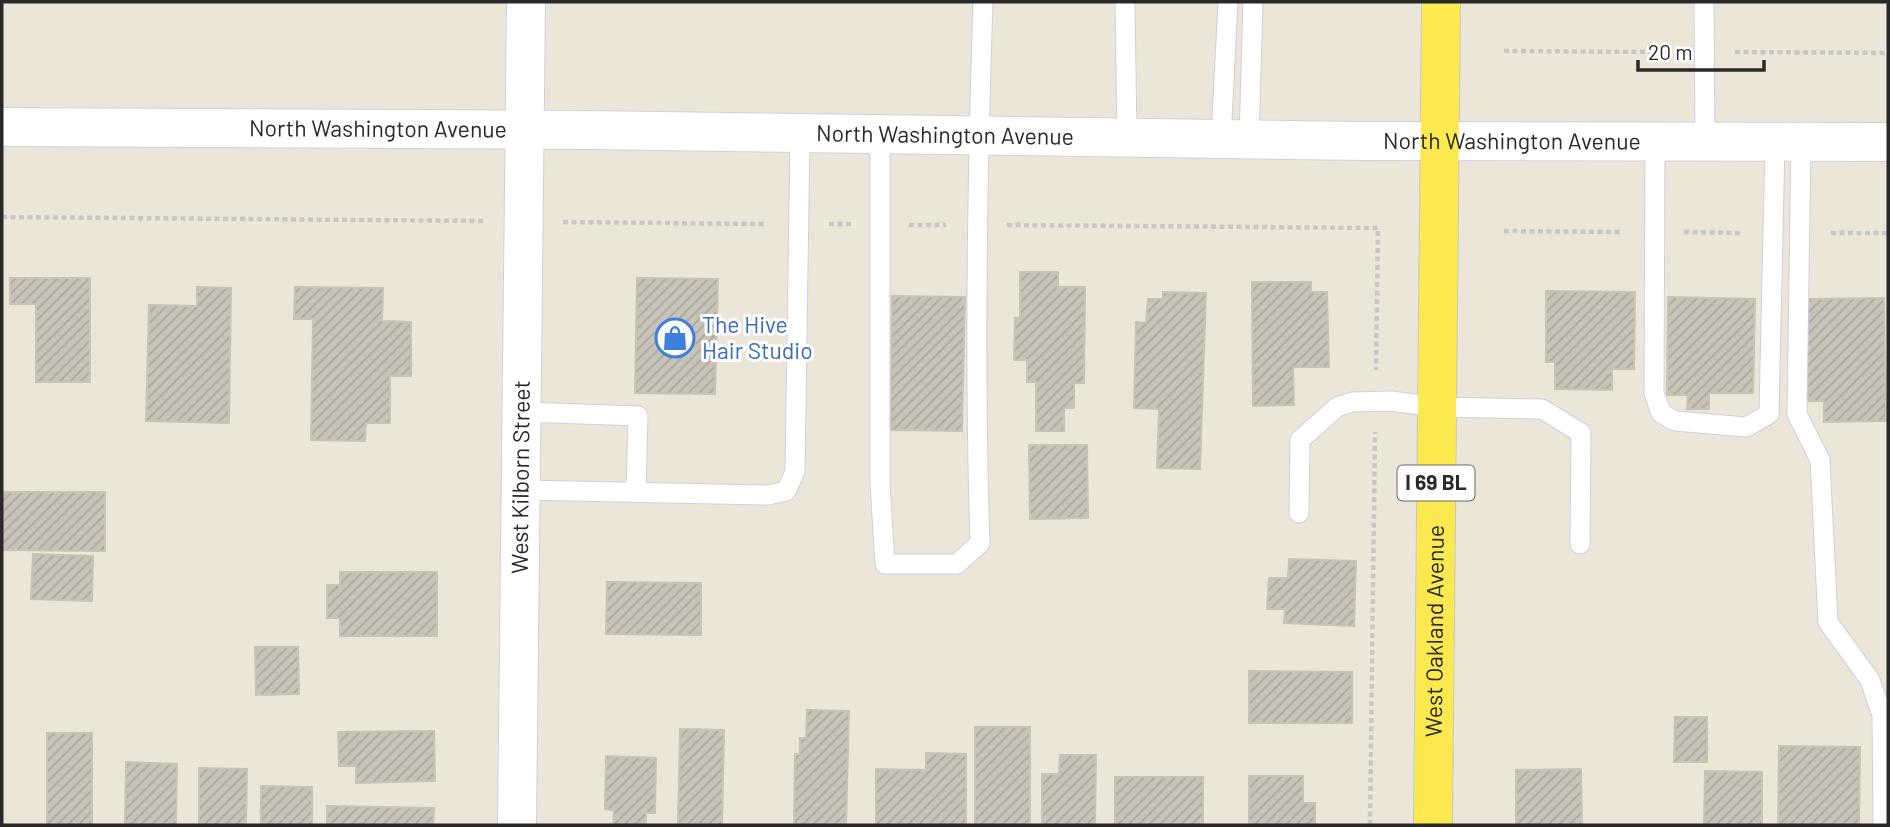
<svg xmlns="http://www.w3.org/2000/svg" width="1890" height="827" font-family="Barlow,sans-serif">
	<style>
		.building { fill: url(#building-hatch); stroke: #c8c3b3; stroke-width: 2 }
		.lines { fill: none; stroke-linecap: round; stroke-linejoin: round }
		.service-casing { stroke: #cecfe3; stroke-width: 21 }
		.minor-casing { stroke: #cecfe3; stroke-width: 40 }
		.primary-casing { stroke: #c7c7c7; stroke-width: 40 }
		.path { stroke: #c7c7c7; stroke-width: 4.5; stroke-dasharray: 5 3.5; stroke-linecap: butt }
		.service { stroke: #fff; stroke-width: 19 }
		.minor { stroke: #fff; stroke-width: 38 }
		.primary { stroke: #fbe94f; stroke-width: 38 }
		.labels { text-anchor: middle; stroke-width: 6; stroke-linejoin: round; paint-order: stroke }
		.shield { fill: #fff; stroke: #696969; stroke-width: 2 }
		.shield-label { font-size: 21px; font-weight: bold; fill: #292929 }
		.street-label { font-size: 23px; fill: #292929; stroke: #fff }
		.shop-label { font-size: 23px; fill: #366cbe; stroke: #fff; text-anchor: start }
	</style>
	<defs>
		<pattern id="building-hatch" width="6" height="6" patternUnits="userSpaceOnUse" patternTransform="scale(1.75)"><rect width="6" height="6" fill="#c7c3b9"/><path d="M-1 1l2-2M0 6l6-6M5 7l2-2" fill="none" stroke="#aba89f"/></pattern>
	</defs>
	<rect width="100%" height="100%" fill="#ece6d9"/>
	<!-- building -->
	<g class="building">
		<path d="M1020 272H1058V287H1085L1084 383H1074V408H1064V431H1036V382H1027V360H1014L1015 318H1020Z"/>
		<path d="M10 278H90V382H36V304H10Z"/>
		<path d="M637 278 718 279 715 394 635 393Z"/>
		<path d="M1252 282H1311V292H1327L1329 367H1293L1294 405 1253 406Z"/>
		<path d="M197 287 231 288 229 423 146 421 149 305 197 306Z"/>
		<path d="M295 287 383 288 382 321 411 322V376H390V423H366L365 441 311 440 313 319H294Z"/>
		<path d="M1546 291 1635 292 1634 369H1612V390L1555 389V362H1546Z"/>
		<path d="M1163 292 1206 293 1200 469 1157 468 1159 409 1134 408 1136 322 1146 323 1148 299H1163Z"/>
		<path d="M892 296 965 297 962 431 890 430Z"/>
		<path d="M1668 297 1755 299 1753 393H1709V409H1687L1688 395H1667Z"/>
		<path d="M1884 298 1886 421 1824 422V401H1808L1806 299Z"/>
		<path d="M1029 445H1087L1088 518 1030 519Z"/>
		<path d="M2 492H105V551L2 550Z"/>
		<path d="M33 554 93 556 92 601 31 599Z"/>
		<path d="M1289 559 1356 561 1354 626 1284 623 1285 609H1267L1269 578H1288Z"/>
		<path d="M340 572H437V636H340V618H327V585H340Z"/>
		<path d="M607 582 701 583V635L606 634Z"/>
		<path d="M255 647H298L299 694 256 695Z"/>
		<path d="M1249 671 1352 672V723H1249Z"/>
		<path d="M807 710 849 711 846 825H794L795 754H800V738H806Z"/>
		<path d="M1675 717H1707V762H1674Z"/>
		<rect x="975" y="727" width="55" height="98"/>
		<path d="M680 729 724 730 722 825 678 823Z"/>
		<path d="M434 731 435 781 356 783V766H339L338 732Z"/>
		<rect x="47" y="733" width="45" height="92"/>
		<path d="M1779 746 1860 747 1859 825H1778Z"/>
		<path d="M926 753 966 754V825H876V769L926 770Z"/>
		<path d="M1060 755H1096L1095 825H1042V774H1059Z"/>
		<path d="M606 756 656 758 655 813H646V825H613L614 810 605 809Z"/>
		<path d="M126 762 177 764 176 825H125Z"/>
		<path d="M199 768 247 769 246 825H199Z"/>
		<path d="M1581 769 1582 825H1516V770Z"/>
		<path d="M1705 771 1762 772V825H1704Z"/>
		<path d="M1249 776H1303V803H1315V825H1249Z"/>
		<rect x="1115" y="777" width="88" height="48"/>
		<path d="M261 786 312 787V825H261Z"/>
		<path d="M327 806 434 808 433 825H327Z"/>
	</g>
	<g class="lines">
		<defs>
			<g id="service">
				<path d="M1125 2 1127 139"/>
				<path d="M1704 2 1705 142"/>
				<path d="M880 137V483L885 564H957L980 543C974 363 977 182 983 2"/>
				<path d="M1221 139 1228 2"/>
				<path d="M1249 140 1253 2"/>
				<path d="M1801 141 1797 414 1820 460 1828 622 1870 680 1882 715 1883 825"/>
				<path d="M1655 143 1654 393 1661 413 1675 421 1746 427 1769 414 1775 141"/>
				<path d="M524 412 638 416 636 492"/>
				<path d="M523 490 768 495 786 491 795 472 800 136"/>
				<path d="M1299 513 1300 440 1337 407 1352 402 1391 401 1436 407 1542 409 1581 433 1580 544"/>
			</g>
			<g id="minor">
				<path id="s1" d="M2 127 586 130 1364 141 1888 142"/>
				<path id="s2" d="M517 825 526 2"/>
			</g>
			<g id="primary">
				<path id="s3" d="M1433 825 1441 2"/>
			</g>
		</defs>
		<!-- service casing -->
		<use href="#service" class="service-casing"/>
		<!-- minor casing -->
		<use href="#minor" class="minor-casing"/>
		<!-- primary casing -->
		<use href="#primary" class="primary-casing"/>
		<!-- path -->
		<g class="path">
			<path d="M1504 51 1674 52"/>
			<path d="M1735 52 1888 53"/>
			<path d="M2 217 484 221"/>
			<path d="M563 222 767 224"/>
			<path d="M829 224H851"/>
			<path d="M909 225H946"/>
			<path d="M1007 225 1378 228 1376 370"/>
			<path d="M1504 231 1623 232"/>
			<path d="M1684 232 1742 233"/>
			<path d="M1831 233H1888"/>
			<path d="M1370 825 1375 432"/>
		</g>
		<!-- service -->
		<use href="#service" class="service"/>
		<!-- minor -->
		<use href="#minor" class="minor"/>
		<!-- primary -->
		<use href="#primary" class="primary"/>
	</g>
	<!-- icons -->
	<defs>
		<symbol id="shop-ring" viewBox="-11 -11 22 22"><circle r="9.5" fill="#fff" stroke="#3f7fe0" stroke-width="1.5"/><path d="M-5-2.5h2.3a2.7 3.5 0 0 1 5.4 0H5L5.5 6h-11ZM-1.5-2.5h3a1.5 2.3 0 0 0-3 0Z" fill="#3f7fe0"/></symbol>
	</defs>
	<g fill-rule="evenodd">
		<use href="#shop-ring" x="653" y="316" width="44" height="44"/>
	</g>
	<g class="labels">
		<!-- shield labels -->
		<rect class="shield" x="1397.5" y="465.5" width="77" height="35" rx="5"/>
		<g class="shield-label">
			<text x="1436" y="490">I 69 BL</text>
		</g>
		<!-- street labels -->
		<g class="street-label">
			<text dy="8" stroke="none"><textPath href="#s1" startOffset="376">North Washington Avenue</textPath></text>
			<text dy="8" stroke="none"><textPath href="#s1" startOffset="943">North Washington Avenue</textPath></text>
			<text dy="8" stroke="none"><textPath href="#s1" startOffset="1510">North Washington Avenue</textPath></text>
			<text dy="8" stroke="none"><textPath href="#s2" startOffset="348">West Kilborn Street</textPath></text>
			<text dy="8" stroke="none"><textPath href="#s3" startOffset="194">West Oakland Avenue</textPath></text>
		</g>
		<!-- shop labels -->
		<g class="shop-label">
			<text x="702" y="333">The Hive<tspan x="702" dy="26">Hair Studio</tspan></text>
		</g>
	</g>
	<!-- border -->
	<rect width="1890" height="827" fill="none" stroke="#292929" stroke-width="7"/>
	<!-- scale -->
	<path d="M1638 60v10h126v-10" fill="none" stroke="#292929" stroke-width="3.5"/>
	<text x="1648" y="60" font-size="21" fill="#292929" stroke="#ffffff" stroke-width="5" paint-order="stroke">20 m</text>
</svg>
